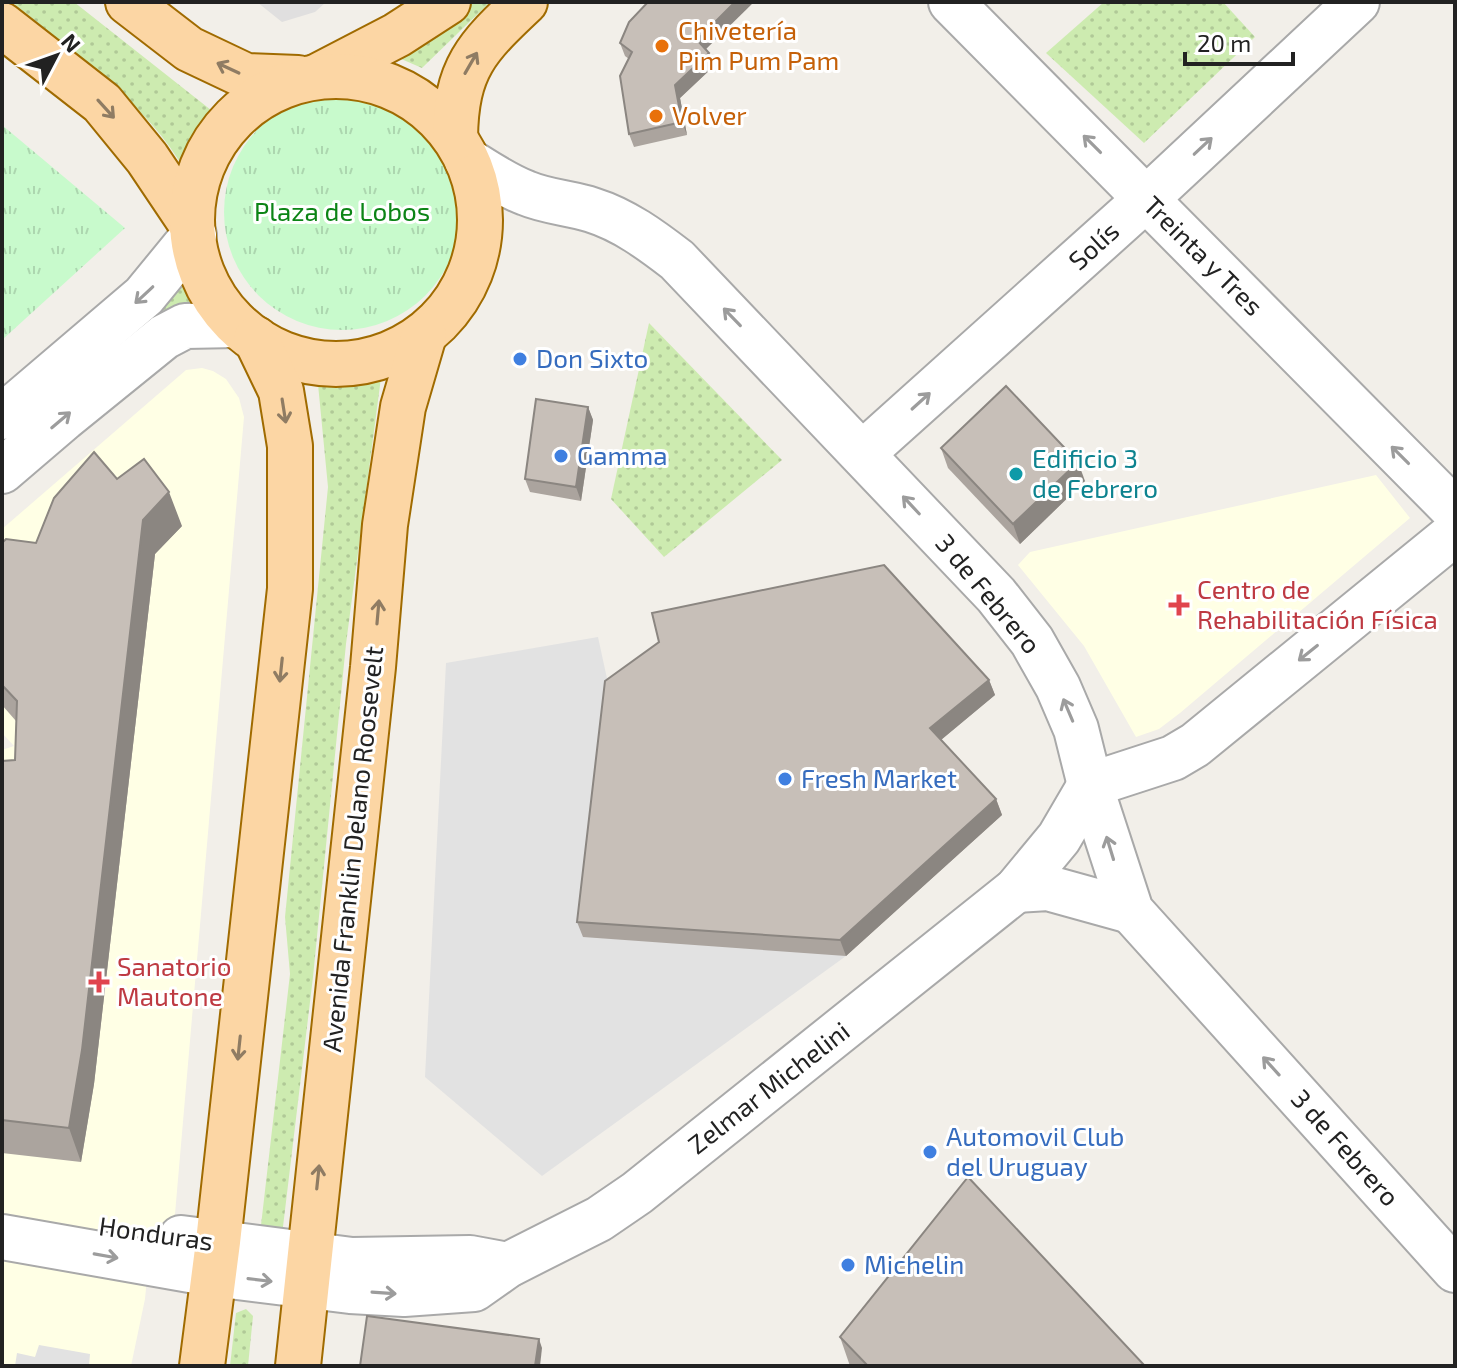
<svg xmlns="http://www.w3.org/2000/svg" width="1457" height="1368" font-family="'Exo 2',sans-serif">
	<style>
		.residential { fill: #e0dfdf }
		.education { fill: #ffffe5 }
		.grass { fill: url(#grass-dots) }
		.park { fill: url(#park-tufts) }
		.parking { fill: #e2e2e2 }
		.lines { fill: none; stroke-linecap: round; stroke-linejoin: round }
		.minor-casing { stroke: #a9a9a9; stroke-width: 48 }
		.major-casing { stroke: #a06b00; stroke-width: 48 }
		.minor { stroke: #fff; stroke-width: 44 }
		.major { stroke: #fcd6a4; stroke-width: 44 }
		.wall { fill: #aba49e }
		.shaded-wall { fill: #8b8681 }
		.building { fill: #c7bfb8; stroke: #8b8681; stroke-width: 2 }
		.oneway { stroke: #8f7c63 }
		.oneway2 { stroke: #9c9c9c }
		.food-dot { fill: #e8710a; stroke: #fff; stroke-width: 3 }
		.shop-dot { fill: #3f7fe0; stroke: #fff; stroke-width: 3 }
		.culture-dot { fill: #0f9aa8; stroke: #fff; stroke-width: 3 }
		.health-dot { fill: #e0444e; stroke: #fff; stroke-width: 3 }
		.labels { text-anchor: middle; stroke-width: 6; stroke-linejoin: round; paint-order: stroke }
		.food-label { font-size: 26px; fill: #c56008; stroke: #fff; text-anchor: start }
		.park-label { font-size: 26px; fill: #0c8416; stroke: #fff }
		.street-label { font-size: 26px; fill: #222; stroke: #fff }
		.shop-label { font-size: 26px; fill: #366cbe; stroke: #fff; text-anchor: start }
		.culture-label { font-size: 26px; fill: #0d838f; stroke: #fff; text-anchor: start }
		.health-label { font-size: 26px; fill: #be3a42; stroke: #fff; text-anchor: start }
	</style>
	<defs>
		<pattern id="grass-dots" width="8" height="8" patternUnits="userSpaceOnUse" patternTransform="scale(2)"><rect width="8" height="8" fill="#cdebb0"/><path d="M2 2h.1M6 6h.1" fill="none" stroke="#b0c997" stroke-width="1.8" stroke-linecap="round"/></pattern>
		<pattern id="park-tufts" width="24" height="20" patternUnits="userSpaceOnUse" patternTransform="scale(2)"><rect width="24" height="20" fill="#c8facc"/><path d="M3 7l-1-3M5 7V3M7 7l1-3M15 17l-1-3M17 17v-4M19 17l1-3" fill="none" stroke="#acd6af"/></pattern>
	</defs>
	<rect width="100%" height="100%" fill="#f2efe9"/>
	<!-- residential -->
	<path class="residential" d="M257 2H326L315 12 282 22Z"/>
	<!-- education -->
	<g class="education">
		<path d="M202 368 213 371 226 379 239 398 244 417 175 1214 166 1227 151 1237 145 1299 131 1366H2V750L14 746 2 733V529L186 370Z"/>
		<path d="M1376 475 1410 518 1180 713 1159 729 1136 737 1084 646 1018 565 1030 552Z"/>
	</g>
	<!-- grass -->
	<g class="grass">
		<path d="M12 2H74L216 114 196 139 185 171C151 107 68 48 12 2Z"/>
		<path d="M475 2H490L422 68 392 55Z"/>
		<path d="M1104 2H1223L1255 37 1144 143 1046 53Z"/>
		<path d="M193 277 206 304 171 319 2 454V440Z"/>
		<path d="M649 323 782 460 664 557 611 499Z"/>
		<path d="M382 370 346 644 313 977 282 1235 260 1234 290 974 285 917 328 487 317 374H361Z"/>
		<path d="M246 1309 253 1316 248 1366H230L236 1313Z"/>
	</g>
	<!-- park -->
	<g class="park">
		<circle cx="342" cy="212" r="118"/>
		<path d="M2 125 125 228 2 340Z"/>
	</g>
	<!-- parking -->
	<g class="parking">
		<path d="M598 637 611 697 846 956 542 1176 425 1077 446 663Z"/>
		<path d="M39 1345 90 1354 89 1366H15L17 1353 35 1357Z"/>
	</g>
	<g class="lines">
		<defs>
			<g id="minor">
				<path d="M951 2 1455 511"/>
				<path d="M467 160C486 172 505 185 526 193 547 202 571 203 592 210 624 220 651 240 677 260L996 595 1032 641 1058 687 1076 729 1090 785 1131 911 1455 1270"/>
				<path d="M2 417 144 296 194 235"/>
				<path d="M863 453 1146 199 1357 2"/>
				<path d="M2 471 64 418 164 337 185 326 237 325"/>
				<path d="M1016 890 1048 888 1131 911"/>
				<path d="M2 1237 213 1274 350 1291 404 1294 474 1289 508 1265 599 1219 637 1193 1016 890 1059 838 1090 785 1173 758 1195 745 1455 533"/>
				<path d="M181 1238 352 1260 470 1258 508 1265"/>
			</g>
			<g id="major">
				<path d="M128 2 189 49 246 76 298 78"/>
				<path d="M2 25 102 103 147 158 192 225"/>
				<path d="M318 76 397 35 448 2"/>
				<circle cx="336" cy="220" r="144"/>
				<path d="M455 138C456 68 476 48 525 2"/>
				<path d="M202 1366 218 1242 290 589V446L281 391 256 339"/>
				<path d="M298 1366 373 667 385 525 403 407 424 335"/>
			</g>
		</defs>
		<!-- minor casing -->
		<use href="#minor" class="minor-casing"/>
		<!-- major casing -->
		<use href="#major" class="major-casing"/>
		<!-- minor -->
		<use href="#minor" class="minor"/>
		<!-- major -->
		<use href="#major" class="major"/>
	</g>
	<!-- wall -->
	<g class="wall">
		<path d="M620 43 706 49 709 53 714 66 680 98 687 135 634 147 629 134V59L625 56Z"/>
		<path d="M588 407 593 420 581 501 530 492 525 479Z"/>
		<path d="M941 448 1085 481 1020 544 948 468Z"/>
		<path d="M182 526 155 554 94 1084 81 1162 2 1153V761L15 760 16 721 2 705V543H36Z"/>
		<path d="M989 680 995 695 941 740 996 799 1002 815 846 956 583 937 577 922Z"/>
		<path d="M840 1337 1145 1366H850Z"/>
	</g>
	<!-- shaded-wall -->
	<g class="shaded-wall">
		<path d="M735 2H754L701 54 697 40Z"/>
		<path d="M709 53 714 66 680 98 687 135 682 122 675 85Z"/>
		<path d="M588 407 593 420 581 501 576 487Z"/>
		<path d="M1078 462 1085 481 1020 544 1013 524Z"/>
		<path d="M169 492 182 526 155 554 94 1084 81 1162 69 1128 143 520Z"/>
		<path d="M989 680 995 695 936 744 930 728Z"/>
		<path d="M996 799 1002 815 846 956 840 940Z"/>
		<path d="M539 1339 542 1348 540 1366H535Z"/>
	</g>
	<!-- building -->
	<g class="building">
		<path d="M648 2H735L697 40 709 53 675 85 682 122 629 134 620 76 632 52 620 43 629 22Z"/>
		<path d="M1006 386 1078 462 1013 524 941 448Z"/>
		<path d="M536 399 588 407 576 487 525 479Z"/>
		<path d="M94 452 117 479 144 459 169 492 143 520 82 1050 69 1128 2 1120V761L15 760 17 701 2 685V543L6 539 36 543 54 498Z"/>
		<path d="M884 565 989 680 930 728 996 799 840 940 577 922 605 681 659 642 652 613Z"/>
		<path d="M968 1177 1145 1366H868L840 1337Z"/>
		<path d="M367 1316 539 1339 535 1366H360Z"/>
	</g>
	<!-- one-way arrows -->
	<defs><path id="oneway-shaft" d="M-6 0H5M1.5-3L5.5 0L1.5 3" fill="none" stroke-width="1.6" stroke-linecap="round" stroke-linejoin="round" transform="scale(2)"/></defs>
	<g class="oneway">
		<use href="#oneway-shaft" transform="translate(471 63) rotate(-60)"/>
		<use href="#oneway-shaft" transform="translate(228 68) rotate(-155)"/>
		<use href="#oneway-shaft" transform="translate(106 109) rotate(48)"/>
		<use href="#oneway-shaft" transform="translate(284 411) rotate(81)"/>
		<use href="#oneway-shaft" transform="translate(378 612) rotate(-85)"/>
		<use href="#oneway-shaft" transform="translate(281 670) rotate(96)"/>
		<use href="#oneway-shaft" transform="translate(239 1048) rotate(96)"/>
		<use href="#oneway-shaft" transform="translate(318 1177) rotate(-84)"/>
	</g>
	<g class="oneway2">
		<use href="#oneway-shaft" transform="translate(1092 144) rotate(-135)"/>
		<use href="#oneway-shaft" transform="translate(1203 146) rotate(-43)"/>
		<use href="#oneway-shaft" transform="translate(144 295) rotate(137)"/>
		<use href="#oneway-shaft" transform="translate(732 317) rotate(-134)"/>
		<use href="#oneway-shaft" transform="translate(921 401) rotate(-42)"/>
		<use href="#oneway-shaft" transform="translate(61 420) rotate(-40)"/>
		<use href="#oneway-shaft" transform="translate(1400 455) rotate(-135)"/>
		<use href="#oneway-shaft" transform="translate(911 505) rotate(-133)"/>
		<use href="#oneway-shaft" transform="translate(1308 653) rotate(141)"/>
		<use href="#oneway-shaft" transform="translate(1068 710) rotate(-113)"/>
		<use href="#oneway-shaft" transform="translate(1110 848) rotate(-107)"/>
		<use href="#oneway-shaft" transform="translate(1271 1066) rotate(-132)"/>
		<use href="#oneway-shaft" transform="translate(106 1256) rotate(10)"/>
		<use href="#oneway-shaft" transform="translate(260 1280) rotate(7)"/>
		<use href="#oneway-shaft" transform="translate(384 1293) rotate(4)"/>
	</g>
	<!-- markers -->
	<g class="food-dot">
		<circle cx="662" cy="46" r="8"/>
		<circle cx="656" cy="116" r="8"/>
	</g>
	<g class="shop-dot">
		<circle cx="520" cy="359" r="8"/>
		<circle cx="561" cy="456" r="8"/>
		<circle cx="785" cy="779" r="8"/>
		<circle cx="930" cy="1152" r="8"/>
		<circle cx="848" cy="1265" r="8"/>
	</g>
	<circle class="culture-dot" cx="1016" cy="474" r="8"/>
	<g class="health-dot">
		<path d="M1175 593h8v8h8v8h-8v8h-8v-8h-8v-8h8z"/>
		<path d="M95 970h8v8h8v8h-8v8h-8v-8h-8v-8h8z"/>
	</g>
	<g class="labels">
		<!-- food labels -->
		<g class="food-label">
			<text x="678" y="40">Chivetería<tspan x="678" dy="30">Pim Pum Pam</tspan></text>
			<text x="672" y="125">Volver</text>
		</g>
		<!-- park labels -->
		<g class="park-label">
			<text x="342" y="221">Plaza de Lobos</text>
		</g>
		<!-- street labels -->
		<g class="street-label">
			<text transform="translate(1094 246) rotate(-42)" y="9">Solís</text>
			<text transform="translate(1203 256) rotate(45)" y="9">Treinta y Tres</text>
			<text transform="translate(988 594) rotate(50)" y="9">3 de Febrero</text>
			<text transform="translate(353 849) rotate(-84)" y="9">Avenida Franklin Delano Roosevelt</text>
			<text transform="translate(769 1088) rotate(-38)" y="9">Zelmar Michelini</text>
			<text transform="translate(1345 1148) rotate(48)" y="9">3 de Febrero</text>
			<text transform="translate(156 1234) rotate(8)" y="9">Honduras</text>
		</g>
		<!-- shop labels -->
		<g class="shop-label">
			<text x="536" y="368">Don Sixto</text>
			<text x="577" y="465">Gamma</text>
			<text x="801" y="788">Fresh Market</text>
			<text x="946" y="1146">Automovil Club<tspan x="946" dy="30">del Uruguay</tspan></text>
			<text x="864" y="1274">Michelin</text>
		</g>
		<!-- culture labels -->
		<g class="culture-label">
			<text x="1032" y="468">Edificio 3<tspan x="1032" dy="30">de Febrero</tspan></text>
		</g>
		<!-- health labels -->
		<g class="health-label">
			<text x="1197" y="599">Centro de<tspan x="1197" dy="30">Rehabilitación Física</tspan></text>
			<text x="117" y="976">Sanatorio<tspan x="117" dy="30">Mautone</tspan></text>
		</g>
	</g>
	<!-- border -->
	<rect width="1457" height="1368" fill="none" stroke="#222222" stroke-width="8"/>
	<!-- north arrow -->
	<g transform="translate(56 56) rotate(49)" stroke="#ffffff" stroke-width="6" paint-order="stroke">
	<path d="M0-6L14 30L0 20L-14 30Z" fill="#222222"/>
	<text y="-12" font-size="22" font-weight="bold" text-anchor="middle" fill="#222222">N</text>
	</g>
	<!-- scale -->
	<path d="M1185 52v12h108v-12" fill="none" stroke="#222222" stroke-width="4"/>
	<text x="1197" y="52" font-size="24" fill="#222222" stroke="#ffffff" stroke-width="6" paint-order="stroke">20 m</text>
</svg>
